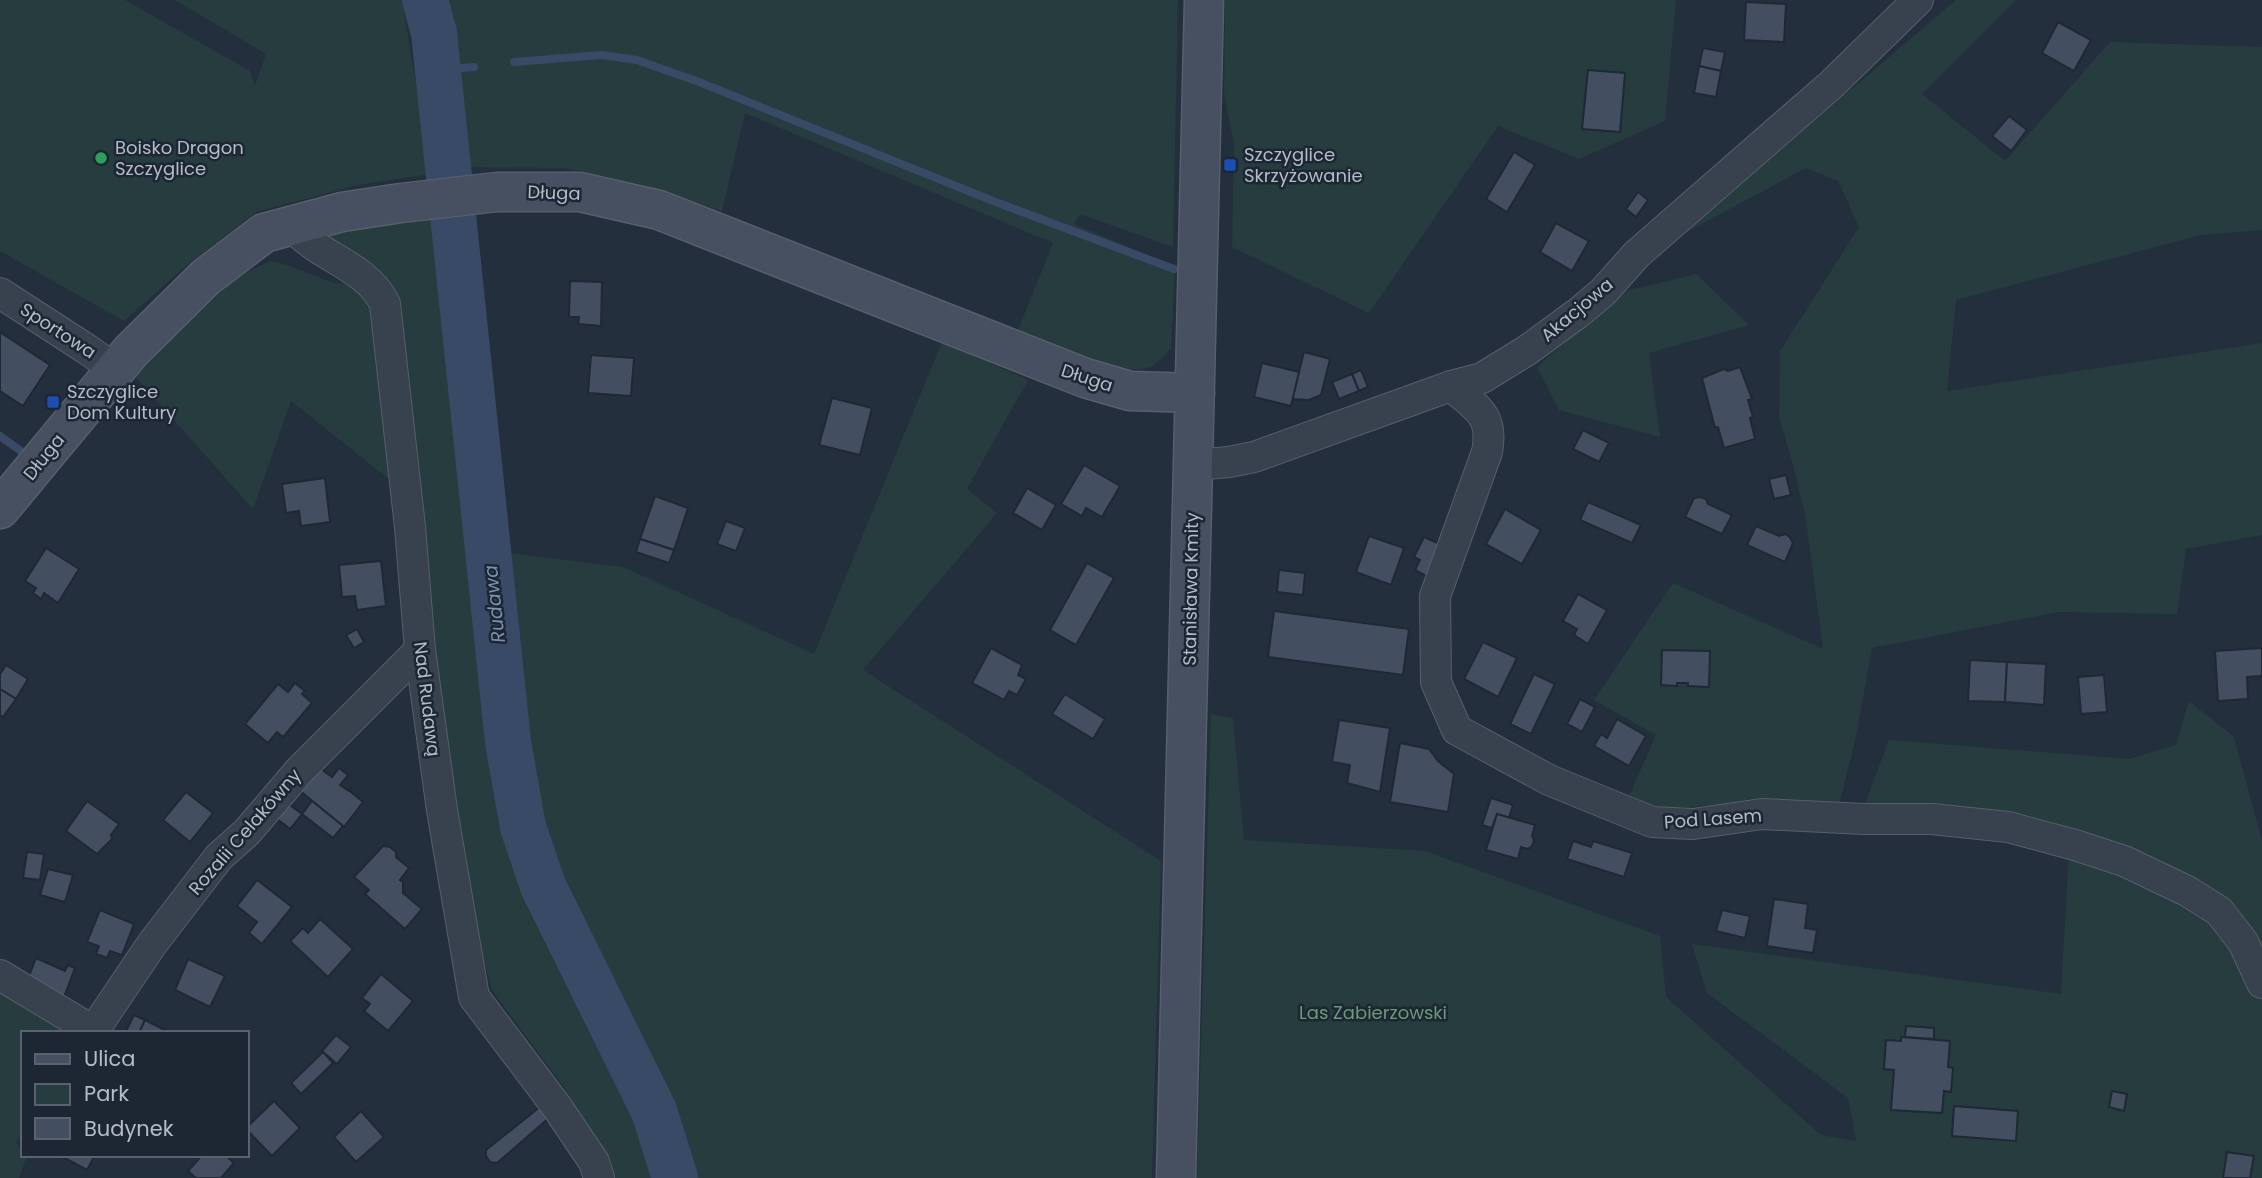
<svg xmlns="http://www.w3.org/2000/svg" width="2262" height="1178" font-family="Poppins,sans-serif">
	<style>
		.green { fill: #263c3f }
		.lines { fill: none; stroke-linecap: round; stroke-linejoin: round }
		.stream { stroke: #384a66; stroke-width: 8 }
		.river { stroke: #384a66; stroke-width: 46 }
		.building { fill: #434f60; stroke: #1f2835; stroke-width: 2 }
		.street-casing { stroke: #565f6c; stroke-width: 32 }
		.secondary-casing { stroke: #565f6c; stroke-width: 41 }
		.street { stroke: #38414e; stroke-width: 30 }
		.secondary { stroke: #465061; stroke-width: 38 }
		.leisure-dot { fill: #2e9e5b; stroke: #1d2633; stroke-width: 2.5 }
		.transit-dot { fill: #1a4fb4; stroke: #1d2633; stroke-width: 2.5 }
		.labels { text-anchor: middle; stroke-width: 5; stroke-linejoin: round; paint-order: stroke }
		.poi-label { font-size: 18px; fill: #b4bcc9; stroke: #1d2633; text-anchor: start }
		.street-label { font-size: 18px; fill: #b4bcc9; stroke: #1d2633 }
		.park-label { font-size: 18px; fill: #6b9b76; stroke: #1d2633 }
		.water-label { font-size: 19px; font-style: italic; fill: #7c92b2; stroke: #1d2633 }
	</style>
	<rect width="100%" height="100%" fill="#242f3e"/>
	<!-- green -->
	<g class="green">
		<path d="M0 0H125L250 71 255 86 266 54 175 0H402L431 174 358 185 256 212 186 266 124 321 0 251Z"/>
		<path d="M432 0H1178L1173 247 1080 214 1074 224 1175 267 1171 349C1165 355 1157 364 1150 367 1112 378 1053 344 1018 330L1053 243 745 113 722 211 608 177 563 168 459 167Z"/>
		<path d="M1225 0H1676L1665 121 1579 159 1498 126 1369 313 1232 247 1234 144 1224 93Z"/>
		<path d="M1956 0H2016L1922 94 2005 161 2110 42 2262 47V230L2201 235 1956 300 1947 391 2262 343V535L2186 549 2177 614 2059 612 1872 648 1856 737 1838 809 1738 803 1662 809 1629 796 1656 735 1594 700 1673 583 1823 649 1806 520 1794 468 1779 417 1780 351 1859 227 1838 181 1806 168 1679 236Z"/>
		<path d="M470 214 510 553 623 567 814 654 942 342 1028 380 967 489 997 513 863 670 1161 861 1152 1178H607L604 1167 568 1093 492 990 470 909 443 768 394 310 330 242 333 229Z"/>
		<path d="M271 261C292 265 309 274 328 281 347 287 352 279 369 293L395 484 291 401 253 509 134 375 238 276Z"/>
		<path d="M1696 274 1749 325 1649 353 1660 437 1559 410 1537 367 1622 292Z"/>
		<path d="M2189 701 2234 737 2262 841V1178H1197L1211 714 1233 718 1244 840 1425 851 1660 936 1666 997 1821 1135 1856 1141 1848 1098 1707 993 1692 944 2061 994 2069 850C2119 869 2196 890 2228 936 2232 943 2236 953 2239 961L2257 956 2225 904 2129 856 2054 830 1931 811H1862L1889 740 2129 759 2176 745Z"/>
		<path d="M0 987 58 1024 62 1033H23V1132L16 1142 26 1158 19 1178H0Z"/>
	</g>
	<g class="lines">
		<!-- stream -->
		<g class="stream">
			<path d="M514 62 602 55 637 60 699 82 993 201 1174 269"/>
			<path d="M438 70 474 67"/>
			<path d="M0 436 21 451"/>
		</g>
		<!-- river -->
		<path class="river" d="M425 0 434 33 508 742 523 827 543 886 654 1111 675 1178"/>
	</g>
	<!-- building -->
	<g class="building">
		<path d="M1746 2 1786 4 1784 42 1744 40Z"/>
		<path d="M2058 22 2091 40 2074 71 2042 53Z"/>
		<path d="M1703 48 1725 52 1721 71 1699 66Z"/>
		<path d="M1699 66 1721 71 1716 97 1694 93Z"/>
		<path d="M1588 70 1625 73 1620 132 1582 129Z"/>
		<path d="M2009 116 2027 130 2011 151 1992 136Z"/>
		<path d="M1514 152 1535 165 1507 212 1486 199Z"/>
		<path d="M1638 192 1648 200 1636 217 1626 209Z"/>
		<path d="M1556 223 1589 241 1572 271 1540 252Z"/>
		<path d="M570 281 602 282 601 326 578 324 579 317H569Z"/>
		<path d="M0 332 50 365 23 406 0 391Z"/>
		<path d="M1304 352 1330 359 1321 395 1309 400 1292 399Z"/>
		<path d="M591 355 634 358 631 396 588 393Z"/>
		<path d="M1262 363 1299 372 1291 406 1254 397Z"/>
		<path d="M1740 367 1752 399 1748 400 1753 417 1750 418 1755 439 1724 448 1718 427 1715 428 1702 378 1724 369 1728 371Z"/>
		<path d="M1361 370 1368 387 1359 391 1352 374Z"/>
		<path d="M1352 374 1359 391 1339 399 1332 382Z"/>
		<path d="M832 398 872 408 860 455 819 445Z"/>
		<path d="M1583 430 1609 443 1599 462 1573 449Z"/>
		<path d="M1084 465 1120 486 1102 517 1086 508 1082 516 1061 504Z"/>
		<path d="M1786 475 1791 495 1774 499 1769 479Z"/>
		<path d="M325 478 330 522 301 526 299 511 286 513 282 484Z"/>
		<path d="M1027 488 1056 505 1042 530 1013 513Z"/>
		<path d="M655 496 688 508 674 550 640 539Z"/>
		<path d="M1701 497 1706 499 1708 504 1732 515 1722 534 1685 517 1694 498Z"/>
		<path d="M1588 502 1641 525 1632 543 1580 520Z"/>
		<path d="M1505 509 1541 530 1522 564 1486 544Z"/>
		<path d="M726 521 745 528 736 551 717 544Z"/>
		<path d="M1756 526 1779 536 1785 534 1789 536 1793 543 1785 562 1747 545Z"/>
		<path d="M1369 536 1404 548 1391 585 1356 572Z"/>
		<path d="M1424 537 1442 545 1426 576 1415 570 1420 560 1414 557Z"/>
		<path d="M640 539 674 550 669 563 636 552Z"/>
		<path d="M46 548 79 569 58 603 44 593 41 599 33 593 36 588 25 581Z"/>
		<path d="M381 561 386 606 357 610 355 596 342 597 339 565Z"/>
		<path d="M1087 563 1114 578 1076 645 1050 630Z"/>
		<path d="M1279 570 1305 573 1303 595 1277 592Z"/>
		<path d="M1578 594 1607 610 1588 644 1574 635 1577 629 1563 621Z"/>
		<path d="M1274 611 1409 629 1403 675 1268 657Z"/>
		<path d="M357 629 364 642 354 648 346 635Z"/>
		<path d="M1483 642 1517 658 1498 697 1464 679Z"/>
		<path d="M991 648 1022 665 1018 675 1026 679 1017 695 1009 691 1004 700 972 683Z"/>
		<path d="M2262 648V676L2247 677 2248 699 2218 701 2215 651Z"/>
		<path d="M1662 650 1710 651 1709 687 1688 686V683H1677V686L1661 685Z"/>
		<path d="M1970 660 2007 662 2005 702 1968 701Z"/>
		<path d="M2007 662 2046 664 2044 705 2005 702Z"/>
		<path d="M6 665 28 679 16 699 0 689V674Z"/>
		<path d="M1534 674 1555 684 1531 734 1510 724Z"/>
		<path d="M2104 675 2107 712 2081 714 2078 677Z"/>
		<path d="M295 683 305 691 302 694 312 703 283 737 277 732 268 743 245 724 278 684 288 692Z"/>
		<path d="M0 689 16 699 3 717 0 715Z"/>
		<path d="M1065 694 1105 719 1093 739 1052 714Z"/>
		<path d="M1580 699 1595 707 1582 732 1567 724Z"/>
		<path d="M1617 719 1646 736 1629 766 1594 746 1601 734 1607 738Z"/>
		<path d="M1339 720 1390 728 1380 792 1347 783 1350 765 1332 762Z"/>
		<path d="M1400 743 1429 749 1438 761 1454 774 1448 812 1390 802Z"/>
		<path d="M317 766 332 777 339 768 348 775 340 785 349 791 351 789V792L363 802 344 827 299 790Z"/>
		<path d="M186 792 213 813 190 842 163 820Z"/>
		<path d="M1491 798 1513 805 1509 818 1497 814 1492 828 1482 825Z"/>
		<path d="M87 801 119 824 111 835 112 839 97 854 66 831Z"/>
		<path d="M312 801 343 826 333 838 302 814Z"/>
		<path d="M287 803 302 814 290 829 276 818Z"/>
		<path d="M1497 814 1535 825 1532 836 1534 840 1532 846 1528 849 1521 847 1518 859 1486 850Z"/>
		<path d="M1573 841 1591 847 1593 841 1632 853 1624 877 1567 859Z"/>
		<path d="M383 846 390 847 396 852V857L409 868 400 880 403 882V893L422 909 405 929 365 894 369 890 354 877Z"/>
		<path d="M27 852 44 854 40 880 23 878Z"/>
		<path d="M48 869 73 875 65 902 40 895Z"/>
		<path d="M257 880 292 907 262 944 249 933 257 922 237 906Z"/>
		<path d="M1774 899 1808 904 1805 928 1817 930 1813 953 1767 946Z"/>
		<path d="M100 910 134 924 122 955 110 951 107 958 96 954 99 946 87 942Z"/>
		<path d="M1722 910 1750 916 1745 938 1716 931Z"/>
		<path d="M320 919 353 949 328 977 290 941 303 928 308 933Z"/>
		<path d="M36 958 65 971 68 965 75 968 64 997 27 981Z"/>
		<path d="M188 959 225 976 210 1007 175 990Z"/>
		<path d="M381 974 413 1001 388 1031 364 1011 370 1004 362 998Z"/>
		<path d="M134 1015 145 1020 139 1033H125Z"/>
		<path d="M145 1020 171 1033H139Z"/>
		<path d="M1906 1026 1934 1028V1039L1905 1037Z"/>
		<path d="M336 1035 351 1047 337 1064 322 1051Z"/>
		<path d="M1901 1037 1950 1041 1948 1067 1953 1068 1951 1092 1944 1091 1942 1113 1891 1110 1894 1070 1884 1069 1886 1040 1901 1041Z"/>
		<path d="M323 1052 333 1063 301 1094 291 1083Z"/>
		<path d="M2112 1091 2127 1094 2124 1111 2109 1107Z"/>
		<path d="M274 1101 300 1128 272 1156 247 1130V1127Z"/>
		<path d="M541 1106 550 1117 497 1163 490 1162 486 1156V1150Z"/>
		<path d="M1954 1106 2018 1111 2016 1141 1952 1136Z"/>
		<path d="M361 1111 384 1137 356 1162 334 1137Z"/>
		<path d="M2227 1152 2254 1156 2250 1178H2223Z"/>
		<path d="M59 1155H95L87 1170Z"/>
		<path d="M202 1155H225L234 1163 221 1178H196L188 1171Z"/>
	</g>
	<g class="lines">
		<defs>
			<g id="street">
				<path d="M291 224C317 258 366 264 385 304L410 527 420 650 442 810 474 997 557 1107 594 1162 599 1178"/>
				<path d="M0 293 88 350 115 369"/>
				<path d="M1451 386C1477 408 1494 415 1487 452L1435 596 1436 682 1457 730 1549 780 1652 822 1693 824 1762 814 1864 819H1932L2008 827 2075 845 2124 861 2187 891 2219 911 2243 942 2262 983"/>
				<path d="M1194 465 1229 462 1254 457 1451 386 1482 378 1526 351 1578 313 1603 292 1637 254 1832 84 1918 0"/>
				<path d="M0 975 93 1031"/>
				<path d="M92 1033 152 944 219 857 247 832 299 771 420 650"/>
			</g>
			<g id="secondary">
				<path d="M0 509 131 351 206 277 264 233 342 212 401 203 497 192H580L659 210 1085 378 1130 391 1195 393"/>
				<path d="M1176 1178 1204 0"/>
			</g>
		</defs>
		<!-- street casing -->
		<use href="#street" class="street-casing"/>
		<!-- secondary casing -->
		<use href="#secondary" class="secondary-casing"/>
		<!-- street -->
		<use href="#street" class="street"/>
		<!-- secondary -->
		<use href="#secondary" class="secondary"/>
	</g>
	<!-- markers -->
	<circle class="leisure-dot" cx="101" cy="158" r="7"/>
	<g class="transit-dot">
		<rect x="1223" y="158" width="14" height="14" rx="3.5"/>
		<rect x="46" y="395" width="14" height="14" rx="3.5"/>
	</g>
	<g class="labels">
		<!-- poi labels -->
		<g class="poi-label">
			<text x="115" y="154">Boisko Dragon<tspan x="115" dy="21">Szczyglice</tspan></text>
			<text x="1244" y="161">Szczyglice<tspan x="1244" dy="21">Skrzyżowanie</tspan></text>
			<text x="67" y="398">Szczyglice<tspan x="67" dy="21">Dom Kultury</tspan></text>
		</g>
		<!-- street labels -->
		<g class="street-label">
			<text transform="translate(554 193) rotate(2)" y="6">Długa</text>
			<text transform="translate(1577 310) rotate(-40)" y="6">Akacjowa</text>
			<text transform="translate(58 331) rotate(33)" y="6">Sportowa</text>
			<text transform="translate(1087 378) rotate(18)" y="6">Długa</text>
			<text transform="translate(44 457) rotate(-51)" y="6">Długa</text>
			<text transform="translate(1191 589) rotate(-89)" y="6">Stanisława Kmity</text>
			<text transform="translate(427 699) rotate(83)" y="6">Nad Rudawą</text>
			<text transform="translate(1713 819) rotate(-4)" y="6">Pod Lasem</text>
			<text transform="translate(245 832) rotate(-49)" y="6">Rozalii Celakówny</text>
		</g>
		<!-- park labels -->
		<g class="park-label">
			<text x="1373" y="1019">Las Zabierzowski</text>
		</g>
		<!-- water labels -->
		<g class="water-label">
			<text transform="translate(494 604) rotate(-96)" y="7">Rudawa</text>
		</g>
	</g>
	<!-- legend -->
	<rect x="21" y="1031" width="228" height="126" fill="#1d2633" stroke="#59626f" stroke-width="2"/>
	<rect x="35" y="1054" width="35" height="10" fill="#465061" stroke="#59626f" stroke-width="2"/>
	<text x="84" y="1066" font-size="21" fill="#b4bcc9">Ulica</text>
	<rect x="35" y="1084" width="35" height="21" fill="#263c3f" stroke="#59626f" stroke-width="2"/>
	<text x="84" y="1101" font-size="21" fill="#b4bcc9">Park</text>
	<rect x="35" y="1118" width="35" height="21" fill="#434f60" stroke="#59626f" stroke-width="2"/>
	<text x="84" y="1136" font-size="21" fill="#b4bcc9">Budynek</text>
</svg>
